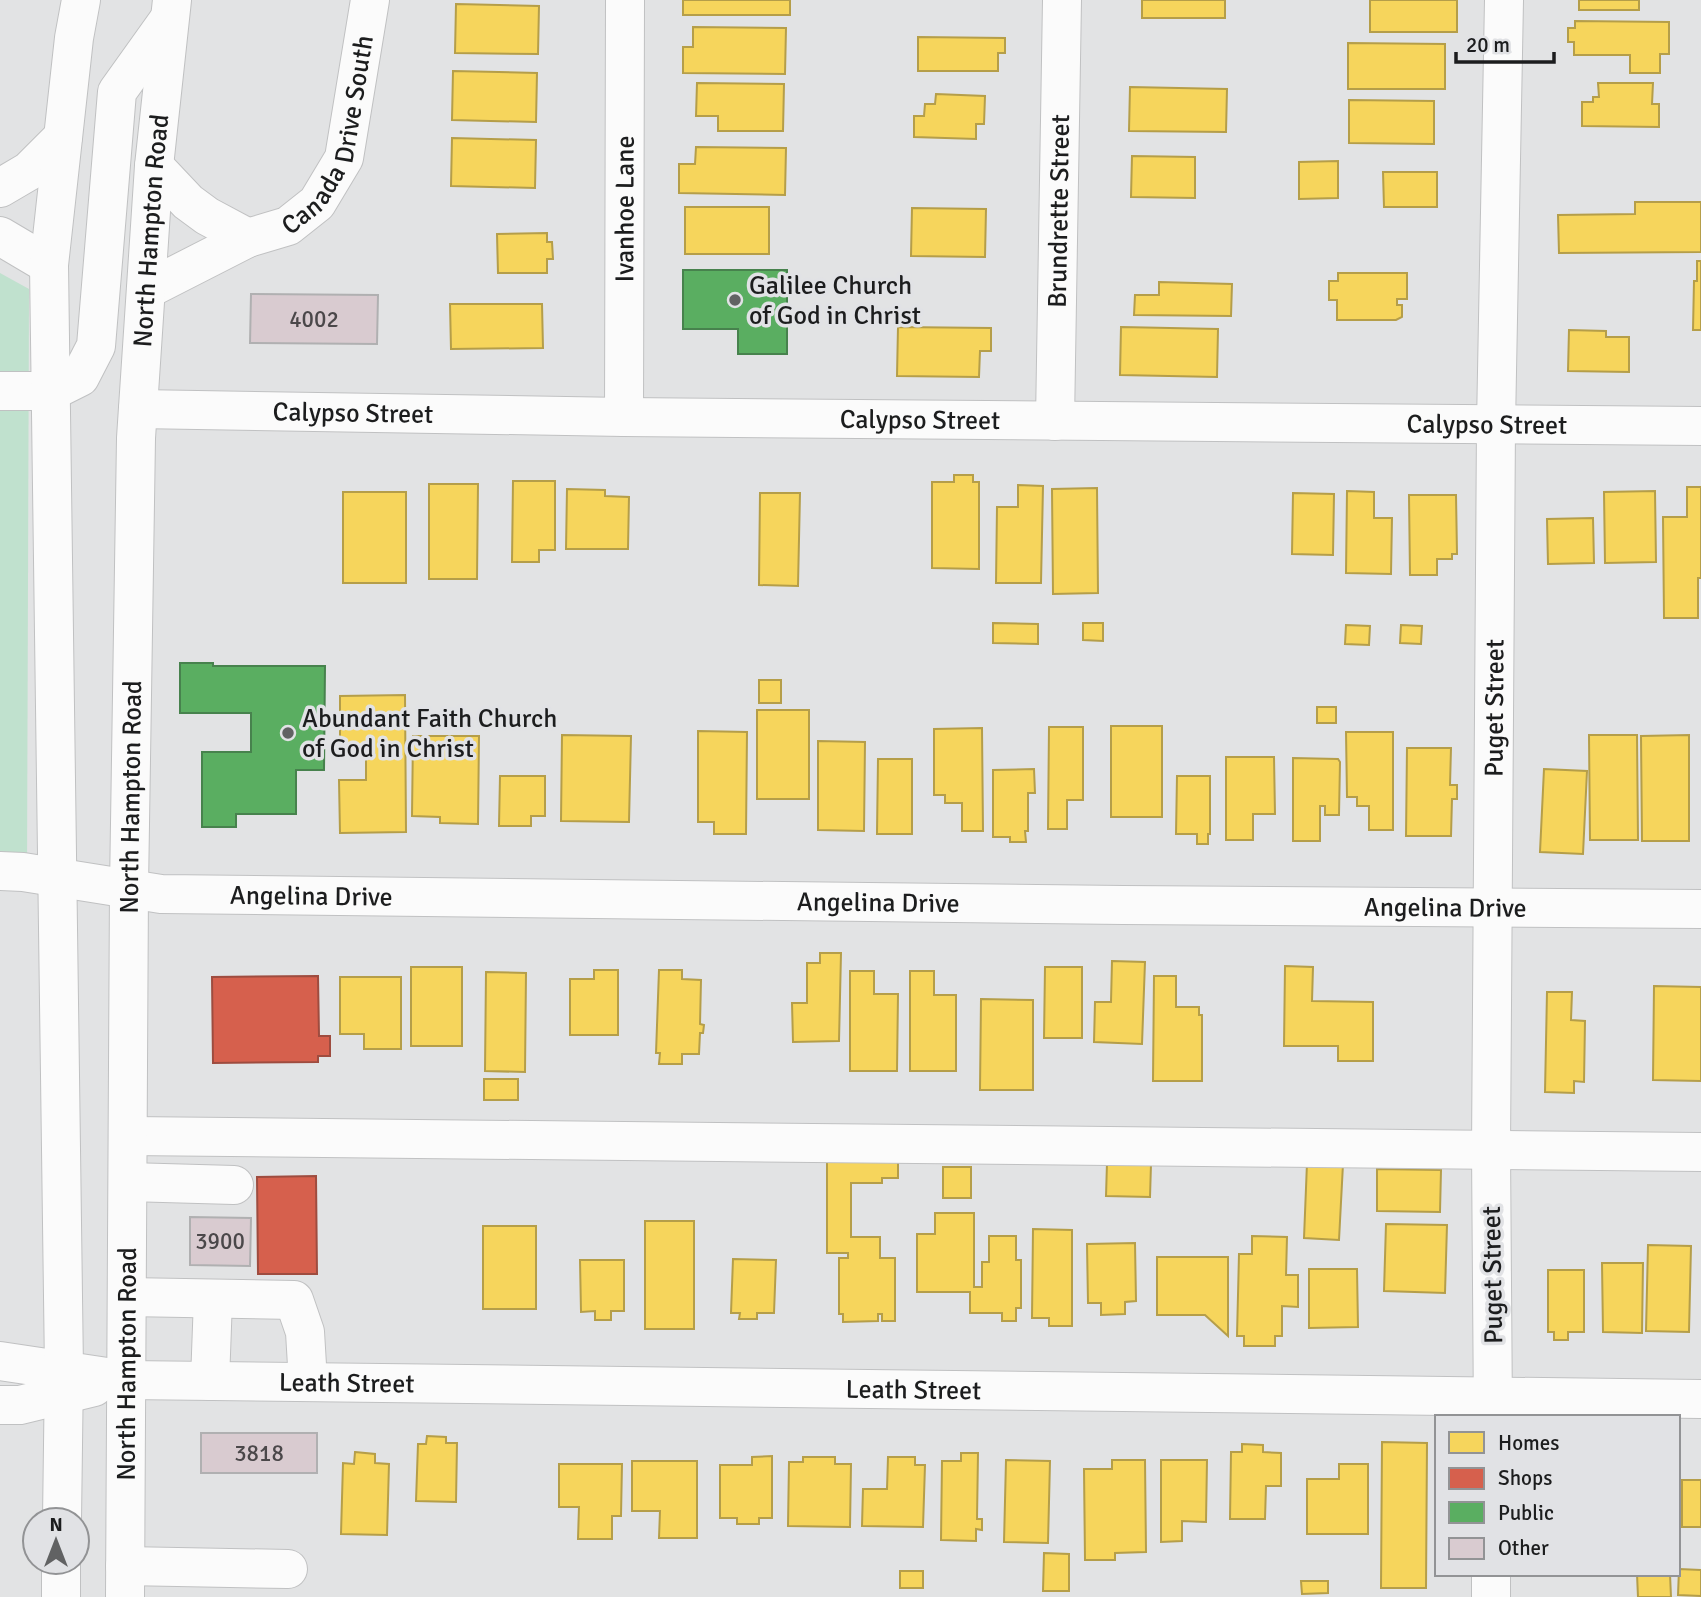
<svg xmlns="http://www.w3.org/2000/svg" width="1701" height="1597" font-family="Signika,sans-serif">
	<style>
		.green { fill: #c0e1ce }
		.homes { fill: #f6d55c; stroke: #b59e49; stroke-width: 2 }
		.shops { fill: #d6604d; stroke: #9e4c3f; stroke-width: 2 }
		.public { fill: #5aae61; stroke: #47824d; stroke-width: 2 }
		.building { fill: #d9cbd0; stroke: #b0b0b1; stroke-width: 2 }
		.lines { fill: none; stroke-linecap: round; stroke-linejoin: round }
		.minor-casing { stroke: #c0c1c2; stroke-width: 40 }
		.major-casing { stroke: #c0c1c2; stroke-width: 40 }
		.minor { stroke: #fbfbfb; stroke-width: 38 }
		.major { stroke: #fbfbfb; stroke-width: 38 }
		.poi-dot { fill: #616263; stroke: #e1e2e5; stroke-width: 2.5 }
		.labels { text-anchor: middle; stroke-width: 7; stroke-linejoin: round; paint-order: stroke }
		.number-label { font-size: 23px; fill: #4b484a }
		.street-label { font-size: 26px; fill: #1c1d1e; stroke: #e1e2e5 }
		.poi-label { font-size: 26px; fill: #1c1d1e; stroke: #e1e2e5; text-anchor: start }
	</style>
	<rect width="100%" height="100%" fill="#e2e3e4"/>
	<!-- green -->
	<path class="green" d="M0 273 29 289 27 875H0Z"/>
	<!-- homes -->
	<g class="homes">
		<rect x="683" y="0" width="107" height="15"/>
		<rect x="1142" y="0" width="83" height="18"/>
		<rect x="1370" y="0" width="87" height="32"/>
		<rect x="1579" y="0" width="60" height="10"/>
		<path d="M456 4 539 6 538 54 455 53Z"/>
		<path d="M1575 21 1669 22V54H1660V73H1630V55H1574V42H1568V28H1575Z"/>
		<path d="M693 27 786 28 785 74 683 73V47H693Z"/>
		<path d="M918 37 1005 38V53H998V71H918Z"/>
		<path d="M1348 43 1445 44V89H1348Z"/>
		<path d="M453 71 537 73 536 122 452 120Z"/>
		<path d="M697 83 784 84 783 131H718V116H696Z"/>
		<path d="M1598 83H1653L1652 104H1659V127L1582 126V102H1593V97H1599Z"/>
		<path d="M1130 87 1227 89 1226 132 1129 131Z"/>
		<path d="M936 94 985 96 984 124H976V139L914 137V116H924L925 104H935Z"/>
		<path d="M1349 100 1434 101V144L1349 143Z"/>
		<path d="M452 138 536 140 535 188 451 186Z"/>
		<path d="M696 147 786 148 785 195 679 193V164H695Z"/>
		<path d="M1132 156 1195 157V198L1131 197Z"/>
		<path d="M1338 161V198L1299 199V162Z"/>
		<path d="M1383 172H1437V207H1384Z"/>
		<path d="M1635 202H1701V252L1559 253 1558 215 1635 214Z"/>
		<rect x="685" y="207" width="84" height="47"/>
		<path d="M912 208 986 209 985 257 911 256Z"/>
		<path d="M547 233V242H552L553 259H547V273H498L497 234Z"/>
		<path d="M1697 261H1701V330H1693L1694 281H1697Z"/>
		<path d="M1338 273H1407V299H1397V305H1402V317L1396 320H1337V300H1329V281H1338Z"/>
		<path d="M1159 282 1232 284 1231 316 1134 315 1135 295H1159Z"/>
		<path d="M450 304H542L543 348 451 349Z"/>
		<path d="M898 327 991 328V351H980L979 377 897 376Z"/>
		<path d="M1121 327 1218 329 1217 377 1120 375Z"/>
		<path d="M1569 330 1606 331V337H1629V372L1568 371Z"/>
		<path d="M954 475H973V482H979V569L932 568V482H954Z"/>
		<path d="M513 481H555V550H539V562H512Z"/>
		<path d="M429 484H478L477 579H429Z"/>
		<path d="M1018 485 1043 486 1041 583H996L997 507H1018Z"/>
		<path d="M1687 487H1701V578H1698V618H1664L1663 517H1687Z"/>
		<path d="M1097 488 1098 593 1053 594 1052 489Z"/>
		<path d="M567 489 605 490V496L629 497 628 549H566Z"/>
		<path d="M1347 491 1374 492V518H1392L1391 574 1346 573Z"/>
		<path d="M1655 491 1656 562 1605 563 1604 492Z"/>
		<rect x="343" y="492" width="63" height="91"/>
		<path d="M760 493H800L798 586 759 585Z"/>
		<path d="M1293 493 1334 494 1333 555 1292 554Z"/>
		<path d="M1409 495H1456L1457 554H1452V559H1437V575H1410Z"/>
		<path d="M1593 518 1594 563 1548 564 1547 519Z"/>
		<path d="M993 623 1038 624V644L993 643Z"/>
		<path d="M1083 623H1103V641L1083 640Z"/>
		<path d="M1346 625 1370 626 1369 645 1345 644Z"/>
		<path d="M1401 625 1422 626 1421 644 1400 643Z"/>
		<rect x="759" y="680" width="22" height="23"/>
		<path d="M405 695 406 832 340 833 339 780H366V750H340V696Z"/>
		<rect x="1317" y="707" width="19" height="16"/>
		<rect x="757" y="710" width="52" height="89"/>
		<rect x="1111" y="726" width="51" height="91"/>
		<path d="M1049 727H1083V800H1067V829H1048Z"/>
		<path d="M982 728 983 831H962V803H945V795H934V729Z"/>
		<path d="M698 731 747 732 746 834H714V822H698Z"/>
		<path d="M1346 732H1393V830H1369V806H1357V797H1347Z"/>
		<path d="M562 735 631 736 629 822 561 821Z"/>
		<path d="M1589 735H1637L1638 840H1590Z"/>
		<path d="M1689 735V841H1642L1641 736Z"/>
		<path d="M413 736H479L478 824 440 823V817L412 816Z"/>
		<path d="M818 741 865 742 864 831 818 830Z"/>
		<path d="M1407 748H1451L1450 785H1457V799H1452L1451 836H1406Z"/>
		<path d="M1226 757H1274L1275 814H1253V840H1226Z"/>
		<path d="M1293 758 1338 759 1340 762 1339 815H1325V806H1320V841H1293Z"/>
		<path d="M878 759H912V834H877Z"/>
		<path d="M1034 769 1035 793H1028V831H1025L1026 842H1010V837H993V770Z"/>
		<path d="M1544 769 1587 771 1583 854 1540 852Z"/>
		<path d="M500 776H545V816H531V826H499Z"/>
		<path d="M1177 776H1210V834H1208V844H1197V834H1176Z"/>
		<path d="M820 953H841L839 1041 793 1042 792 1003H807V963H820Z"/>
		<path d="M1112 961 1145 962 1142 1044 1094 1042 1095 1002H1111Z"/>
		<path d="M1285 966 1313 967 1312 1001 1373 1002V1061H1338V1046H1284Z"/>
		<rect x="411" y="967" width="51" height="79"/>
		<path d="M1045 967H1082V1038H1044Z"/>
		<path d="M594 970H618V1035H570V979H594Z"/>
		<path d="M659 970H682V979L701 980 700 1024 704 1025 703 1033H700L699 1054H682V1064H659L660 1053H656Z"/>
		<path d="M850 971H874V994H898L897 1071H850Z"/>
		<path d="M910 971H934V995H956V1071H910Z"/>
		<path d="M486 972 526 973 525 1072 485 1071Z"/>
		<path d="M1154 976H1176V1007H1199V1015H1202V1081H1153Z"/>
		<path d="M340 977H401V1049H364V1034H340Z"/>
		<path d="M1654 986 1701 987V1081L1653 1080Z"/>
		<path d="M1547 992H1572L1571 1020 1585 1021 1584 1082 1574 1081V1093L1545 1092Z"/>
		<path d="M981 999 1033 1000V1090H980Z"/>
		<rect x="484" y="1079" width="34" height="21"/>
		<path d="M827 1157H898V1178H882V1183H851V1237H880V1258H895V1321H882V1314H878V1321L843 1322V1314H839V1258H848V1253H827Z"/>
		<path d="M1107 1163 1151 1164 1150 1197 1106 1196Z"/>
		<path d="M1307 1163 1343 1164 1339 1240 1304 1238Z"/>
		<rect x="943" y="1167" width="28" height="31"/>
		<path d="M1377 1169 1441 1170 1440 1212 1377 1211Z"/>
		<path d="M935 1213H974V1287H982V1262H989V1236H1016V1260H1021V1308H1016V1321H1002V1313H970V1292H917V1234H935Z"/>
		<rect x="645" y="1221" width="49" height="108"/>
		<path d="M1386 1224 1447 1225 1445 1293 1384 1291Z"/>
		<rect x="483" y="1226" width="53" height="83"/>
		<path d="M1033 1229 1072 1230V1326H1049V1318H1032Z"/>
		<path d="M1252 1236 1287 1237 1286 1275H1298V1307L1282 1306V1336H1275V1346H1244V1336H1237L1239 1254H1252Z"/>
		<path d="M1135 1243 1136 1301 1125 1302V1314L1101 1315V1303H1088L1087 1244Z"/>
		<path d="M1648 1245 1691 1246 1689 1332 1646 1331Z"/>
		<path d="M1157 1257H1228V1336L1205 1315H1157Z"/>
		<path d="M733 1259 776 1260 774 1313H757V1319H739L740 1313H731Z"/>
		<path d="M580 1260H624V1311H611V1320H595V1311L581 1312Z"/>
		<path d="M1602 1263H1643L1642 1333 1603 1332Z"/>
		<path d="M1309 1269H1357L1358 1327 1309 1328Z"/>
		<path d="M1548 1270H1584V1332H1568V1340H1554V1332H1548Z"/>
		<path d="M427 1436 446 1437V1443H457L456 1502 416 1501 418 1444H426Z"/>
		<path d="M1382 1442 1427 1443 1426 1588H1381Z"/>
		<path d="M1242 1444 1263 1445V1452L1281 1453V1486H1266L1265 1519H1230L1231 1452H1242Z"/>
		<path d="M355 1452 375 1454V1463L389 1464 387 1535 341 1534 343 1463 354 1464Z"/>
		<path d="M961 1453H978L977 1519H982V1530L976 1529V1541L941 1540 942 1461H961Z"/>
		<path d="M772 1456V1518H759V1524H737V1518H720V1465H752V1457Z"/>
		<path d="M803 1457H835V1464H851L850 1527 788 1526 789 1462H803Z"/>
		<path d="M888 1457H915V1465H925L923 1527 862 1526 863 1489H887Z"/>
		<path d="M1006 1460 1050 1461 1048 1543 1004 1542Z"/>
		<path d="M1112 1460H1145L1146 1552 1115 1553V1560H1085L1084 1469H1112Z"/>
		<path d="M1161 1460H1207L1206 1522 1182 1521V1541L1161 1542Z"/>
		<path d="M632 1461H697V1538H659L660 1511H632Z"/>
		<path d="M559 1464H622L621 1516H612V1539H578L579 1507H559Z"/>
		<path d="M1339 1464H1368V1534H1307V1479H1339Z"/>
		<rect x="1682" y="1480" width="19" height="47"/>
		<path d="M1044 1553 1069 1554V1591H1043Z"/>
		<path d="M1679 1569 1701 1570V1596L1678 1595Z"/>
		<rect x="900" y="1571" width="23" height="17"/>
		<path d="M1637 1574H1670L1671 1597H1638Z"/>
		<path d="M1301 1581H1328V1593L1302 1594Z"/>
	</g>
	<!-- shops -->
	<g class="shops">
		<path d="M318 976 319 1036H330V1056H318V1062L213 1063 212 977Z"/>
		<path d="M316 1176 317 1274H258L257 1177Z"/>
	</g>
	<!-- public -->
	<g class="public">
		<path d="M683 270H787V354H738V329H683Z"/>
		<path d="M180 663H213V666H325L324 770H296V814H236V827H202V752H251V713H180Z"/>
	</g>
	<!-- building -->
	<g class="building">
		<path d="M251 294 378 295 377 344 250 343Z"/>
		<path d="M190 1217 251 1218 250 1266 190 1265Z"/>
		<rect x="201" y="1433" width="116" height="40"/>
	</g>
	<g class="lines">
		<defs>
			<g id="minor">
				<path d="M154 166 188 202 207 216 248 238"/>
				<path d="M0 188 29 171 63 137"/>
				<path d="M0 236 49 265"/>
				<path id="s1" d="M146 290 248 238 288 226 317 203 344 158 370 0"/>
				<path d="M0 391H52"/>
				<path id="s2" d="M138 409 624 417 1701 426"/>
				<path id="s3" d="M624 417 625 0"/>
				<path id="s4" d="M1055 421 1062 0"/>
				<path id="s5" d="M0 871 23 872 161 894 1123 905 1701 909"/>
				<path d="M128 1136 1701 1152"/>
				<path d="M128 1182 234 1185"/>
				<path d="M127 1297 294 1300 305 1332 308 1382"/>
				<path id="s6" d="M0 1361 127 1380 1701 1399"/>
				<path d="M210 1381 213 1299"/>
				<path d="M0 1405H20L94 1387"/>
				<path id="s7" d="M1493 1417 1491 1150 1496 425 1504 0"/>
				<path d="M125 1566 288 1569"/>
				<path d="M1491 1597V1574"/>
			</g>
			<g id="major">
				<path d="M52 391 80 377 96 346 117 92 167 22"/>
				<path d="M62 1520 64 1370 49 265 74 38 81 0"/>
				<path d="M61 1597V1562"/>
				<path id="s8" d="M125 1597 129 888 136 438 154 166 172 0"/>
			</g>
		</defs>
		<!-- minor casing -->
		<use href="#minor" class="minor-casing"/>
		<!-- major casing -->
		<use href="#major" class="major-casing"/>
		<!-- minor -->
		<use href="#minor" class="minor"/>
		<!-- major -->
		<use href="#major" class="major"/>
	</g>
	<!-- markers -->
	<g class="poi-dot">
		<circle cx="735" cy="300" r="7"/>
		<circle cx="288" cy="733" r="7"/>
	</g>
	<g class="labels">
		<!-- number labels -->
		<g class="number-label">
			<text x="314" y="327">4002</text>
			<text x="220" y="1249">3900</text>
			<text x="259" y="1461">3818</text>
		</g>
		<!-- street labels -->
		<g class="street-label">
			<text dy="9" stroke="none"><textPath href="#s1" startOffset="261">Canada Drive South</textPath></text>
			<text dy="9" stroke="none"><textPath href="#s3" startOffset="208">Ivanhoe Lane</textPath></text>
			<text dy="9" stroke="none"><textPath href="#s4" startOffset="210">Brundrette Street</textPath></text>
			<text dy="9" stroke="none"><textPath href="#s8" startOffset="1367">North Hampton Road</textPath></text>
			<text dy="9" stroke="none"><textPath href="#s2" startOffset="215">Calypso Street</textPath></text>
			<text dy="9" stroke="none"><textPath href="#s2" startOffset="782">Calypso Street</textPath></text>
			<text dy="9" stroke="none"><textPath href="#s2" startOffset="1349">Calypso Street</textPath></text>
			<text dy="9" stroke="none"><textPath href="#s7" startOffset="709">Puget Street</textPath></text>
			<text dy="9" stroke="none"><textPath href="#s8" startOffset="800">North Hampton Road</textPath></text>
			<text dy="9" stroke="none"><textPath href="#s5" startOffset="313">Angelina Drive</textPath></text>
			<text dy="9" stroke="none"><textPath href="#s5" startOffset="880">Angelina Drive</textPath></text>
			<text dy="9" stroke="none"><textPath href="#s5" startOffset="1447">Angelina Drive</textPath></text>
			<text transform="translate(1492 1275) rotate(-91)" y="9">Puget Street</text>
			<text dy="9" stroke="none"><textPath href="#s8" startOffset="233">North Hampton Road</textPath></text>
			<text dy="9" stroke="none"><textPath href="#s6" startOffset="348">Leath Street</textPath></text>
			<text dy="9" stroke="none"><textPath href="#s6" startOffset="915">Leath Street</textPath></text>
		</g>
		<!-- poi labels -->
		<g class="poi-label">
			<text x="749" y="294">Galilee Church<tspan x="749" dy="30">of God in Christ</tspan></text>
			<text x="302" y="727">Abundant Faith Church<tspan x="302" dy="30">of God in Christ</tspan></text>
		</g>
	</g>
	<!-- legend -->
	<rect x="1435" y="1415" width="245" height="161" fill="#e1e2e5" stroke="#929395" stroke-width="2"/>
	<rect x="1449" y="1432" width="35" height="21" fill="#f6d55c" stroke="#929395" stroke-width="2"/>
	<text x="1498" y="1450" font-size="21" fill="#1c1d1e">Homes</text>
	<rect x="1449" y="1468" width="35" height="21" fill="#d6604d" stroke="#929395" stroke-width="2"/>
	<text x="1498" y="1485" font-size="21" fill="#1c1d1e">Shops</text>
	<rect x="1449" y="1502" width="35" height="21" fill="#5aae61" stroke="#929395" stroke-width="2"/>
	<text x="1498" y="1520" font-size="21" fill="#1c1d1e">Public</text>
	<rect x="1449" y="1538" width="35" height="21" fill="#d9cbd0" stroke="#929395" stroke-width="2"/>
	<text x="1498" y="1555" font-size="21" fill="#1c1d1e">Other</text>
	<!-- north arrow -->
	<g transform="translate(56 1541)"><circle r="33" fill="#e1e2e5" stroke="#929395" stroke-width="2"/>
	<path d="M0-5L12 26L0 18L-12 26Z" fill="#616263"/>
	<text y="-10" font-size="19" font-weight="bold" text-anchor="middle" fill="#1c1d1e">N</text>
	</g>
	<!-- scale -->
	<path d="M1456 52v10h98v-10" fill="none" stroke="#1c1d1e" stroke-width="3.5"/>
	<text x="1466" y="52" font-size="21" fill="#1c1d1e" stroke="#e1e2e5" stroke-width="5" paint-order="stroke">20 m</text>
</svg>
